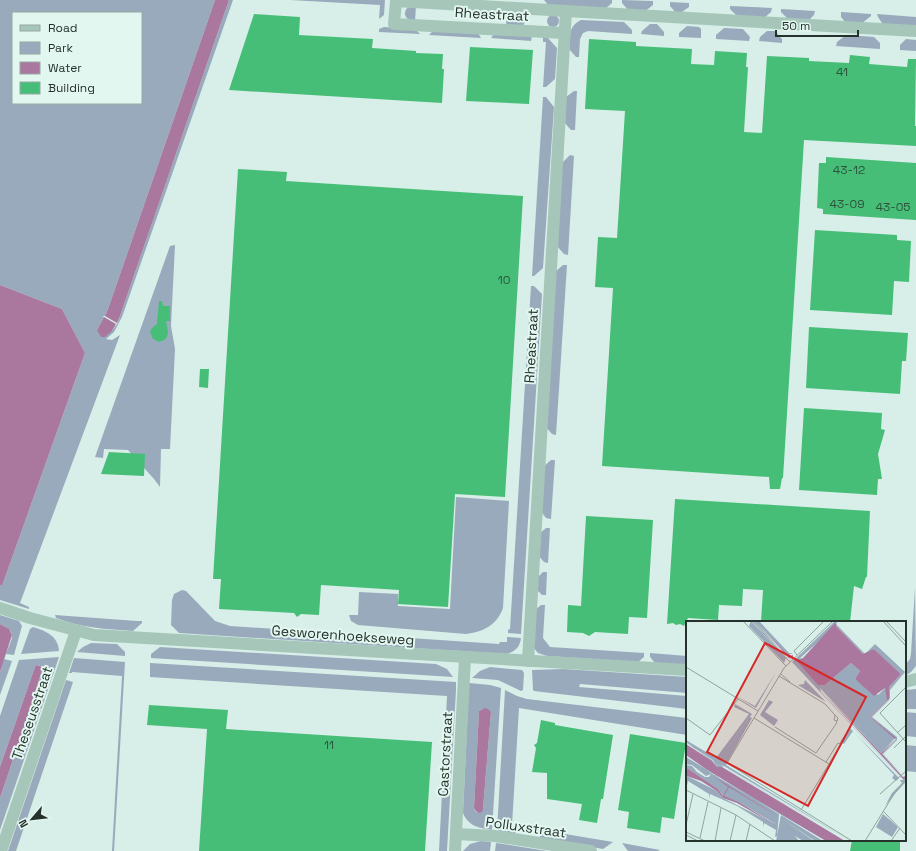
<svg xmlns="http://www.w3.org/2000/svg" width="916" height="851" font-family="'Space Grotesk',sans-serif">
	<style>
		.green { fill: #99aabc; fill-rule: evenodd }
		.water { fill: #aa789f }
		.building { fill: #46be77 }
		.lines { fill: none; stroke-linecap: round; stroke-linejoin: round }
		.minor { stroke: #a5c6b9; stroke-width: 12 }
		.labels { text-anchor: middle; stroke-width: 4; stroke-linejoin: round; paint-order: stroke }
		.number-label { font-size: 12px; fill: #2d553e }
		.street-label { font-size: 14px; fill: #25322b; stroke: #e3f7f1 }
		.inset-road { fill: none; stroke: #90a39c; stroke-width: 1 }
		.view { fill: #d62828; fill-opacity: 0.15; stroke: #d62828; stroke-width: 2 }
		.inset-edge { fill: none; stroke: #25322b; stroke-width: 2 }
	</style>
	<rect width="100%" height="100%" fill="#d7efe8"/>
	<!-- green -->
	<g class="green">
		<path d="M0 0H215L108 309 105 316H102L104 317 97 330 112 331 117 324 120 316 229 0H233L122 317 114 332 106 339 112 340 120 335 20 603 29 607V609L0 600V585L2 586 85 353 62 309 0 285ZM13 13H141V103H13Z"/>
		<path d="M290 0H385L384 15 379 19 380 5Z"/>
		<path d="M544 0H612V3L605 9 549 6Z"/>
		<path d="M622 0 653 1V5L644 12 629 11 622 3Z"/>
		<path d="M670 2 689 3V7L679 14H677L670 6Z"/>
		<path d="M416 5 415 22C407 20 401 15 408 7Z"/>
		<path d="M730 6 772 8 771 12 763 19 738 17 730 9Z"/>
		<path d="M781 9 815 11 814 15 807 22 790 21 781 12Z"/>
		<path d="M507 11 522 12 526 19 523 26 506 27Z"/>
		<path d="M841 12 871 14V16L861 24H847L841 17Z"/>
		<path d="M877 14 916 17V28L884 26 878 17Z"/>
		<circle cx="553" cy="21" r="6"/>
		<path d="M581 20 624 22 632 30V34L588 31 583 33 580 39 579 57H576L569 49C570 37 568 26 581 20Z"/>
		<path d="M650 24H657L664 32V36L641 34 642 31Z"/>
		<path d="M687 26 699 27 701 29V38L679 37V33Z"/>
		<path d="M384 27 415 29 420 34 379 32V29Z"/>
		<path d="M724 28 743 29 750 37 749 41 716 39V35Z"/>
		<path d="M434 30 478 33 481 38 429 35Z"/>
		<path d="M767 31H775L782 39V43L759 41 760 37Z"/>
		<path d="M494 34 532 36 531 41 491 38Z"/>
		<path d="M846 35 874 37 880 43V49L836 46 837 42Z"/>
		<path d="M543 37H547L557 48 555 79 546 87H543L546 42H543Z"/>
		<path d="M906 39 916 40V51L900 50V45Z"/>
		<path d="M574 91H577L575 130H571L564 122 566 97Z"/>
		<path d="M543 97H546L554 107 543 268 534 276H532Z"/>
		<path d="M570 155 574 156 568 255 564 254 556 245 562 163Z"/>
		<path d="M175 245 171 326 175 349 170 449H161L160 487 154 479 128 450 104 449 103 458 95 457 170 246Z"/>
		<path d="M563 265H567L556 435 552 434 545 426 555 272Z"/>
		<path d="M531 286H534L542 294 521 634 508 633V630L510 629Z"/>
		<path d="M551 460H555L551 519 546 518 540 510 543 467Z"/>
		<path d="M456 497 509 501 503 608C497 625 483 632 466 634L358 625 351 621 349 615H358L359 592 398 594V606L450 609Z"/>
		<path d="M546 528H550L548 563 544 562 537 554 538 535Z"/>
		<path d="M543 572H547L546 595H542L535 588 536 579Z"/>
		<path d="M915 588 916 666 911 672 905 676V665L910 659 911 653Z"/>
		<path d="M182 590 186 591 215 621 230 626 499 644 500 642H507V637L521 638C520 647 515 652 506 654L179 633 171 625 172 600 174 594Z"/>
		<path d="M541 605H545L543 638 550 647 644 653V657L638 662 547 656 538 653 534 648V611Z"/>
		<path d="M0 615 19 621 22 626 14 655 6 654C12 637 18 633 0 624Z"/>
		<path d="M55 615 137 621H142V623L133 631C107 629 81 628 56 618Z"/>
		<path d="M33 627C46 631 58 636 59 651L21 654 30 629Z"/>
		<path d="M91 643 117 644 125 652V656L77 652 83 647Z"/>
		<path d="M160 647 436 664 447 669 453 677 151 658V654Z"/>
		<path d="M650 653 687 656V665L655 663 650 657Z"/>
		<path d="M59 657 55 669 0 830V798L28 715 43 667 38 665 35 667 0 767V716L19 660Z"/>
		<path d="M74 658 125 662 114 851H112L122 676 72 672V673H69Z"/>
		<path d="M4 659 12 661 0 695V672Z"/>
		<path d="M150 663 456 682V690L447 851H439L447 696 150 677Z"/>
		<path d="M490 667 522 670 524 673 523 690 521 691 498 680 472 678 480 671Z"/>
		<path d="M563 669 687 677V693L580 684 579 687 687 696V709L534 691 533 690 532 670Z"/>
		<path d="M66 680 73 682 16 851H8Z"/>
		<path d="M469 683 490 685 501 688 492 830C479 828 468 826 463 813ZM483 709 491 712 483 809 478 813 475 811 474 808 479 711Z"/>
		<path d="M916 689V709H905V690Z"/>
		<path d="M505 690 517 696 527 699 687 718V735L519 708 512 825 522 827 514 834 497 831Z"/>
		<path d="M905 712 916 713V737L905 736Z"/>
		<path d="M905 745 916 746V772L905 771Z"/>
		<path d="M535 829 613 842 603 849 541 838Z"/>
		<path d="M481 841 491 842 490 851H463L470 844Z"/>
		<path d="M496 843 503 844 547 851H495Z"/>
		<path d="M622 843 660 850 658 851H628Z"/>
	</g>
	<!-- water -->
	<g class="water">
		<path d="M215 0H229L120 316 117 323 105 316 108 309Z"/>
		<path d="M0 285 62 309 85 353 2 586 0 585Z"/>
		<path d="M104 317 116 324 112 331 105 337H101L97 330Z"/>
		<path d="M0 624 9 629 12 635 0 672Z"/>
		<path d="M37 665 43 667 28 715 0 798V767L35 667Z"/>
		<path d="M485 708 488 709 491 712 483 809 482 812 478 813 475 810 474 808 479 711Z"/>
	</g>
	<!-- building -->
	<g class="building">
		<path d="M254 14 300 17 299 35 373 39 372 48 416 51V53L443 54 442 69H444L442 103 229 90Z"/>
		<path d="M589 39 636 42V46L692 49 691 64 714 65 715 51 747 53 746 67H748L744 132 762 133 767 56 809 58V61L849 63 850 55 870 57 869 64 907 67 908 59H916L915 126H916V146L804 140 783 478H782L780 489H770L769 477 602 466 613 288 595 287 598 237 617 238 625 111 585 109Z"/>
		<path d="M470 47 533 50 529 104 466 101Z"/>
		<path d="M826 157 916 163V220L823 214V209L817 208 819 163H826Z"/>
		<path d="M238 169 287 172 286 181 523 196 505 497 455 494 448 607 398 604 399 590 321 585 319 615 301 614 297 617 294 613 219 609 221 579H213Z"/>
		<path d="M815 230 897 235V240L911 241 909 282 894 281 892 315 810 310Z"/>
		<path d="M159 301H162L163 306H170V321H166L168 332 167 337 164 340 159 342 153 339 150 332 152 328 157 324Z"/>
		<path d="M809 327 908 333 906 361H902L900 394 806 388Z"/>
		<path d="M200 369H209L208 388 199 387Z"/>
		<path d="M804 408 882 413 881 429 885 430 878 454 882 479H878L877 495 799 490Z"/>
		<path d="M109 452 145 454 144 476 101 474Z"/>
		<path d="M675 499 870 511 867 577H866L862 589 854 586 850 622H761L763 590 743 589 742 606 719 605 718 620 688 618 684 626 680 624 676 625 673 623 667 624Z"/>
		<path d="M586 516 653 520 647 618 629 617 628 634 595 632 589 636 583 633 567 632 568 605 581 606Z"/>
		<path d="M149 705 228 710 226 729 432 742 425 851H199L207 729 147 725Z"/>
		<path d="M541 720 555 723V725L613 735 603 799H601L597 823 579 820 582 804 547 799V773L532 772 536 748 534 745 537 743Z"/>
		<path d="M630 734 686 743 674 819 662 817 660 833 627 828 629 812 618 810Z"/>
		<path d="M852 840H900V851H850Z"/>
	</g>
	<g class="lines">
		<!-- minor -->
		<g class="minor">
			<path d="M564 33 394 24 396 1 566 11"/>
			<path d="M0 608 30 618 94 635 687 670"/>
			<path d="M528 661 566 11 916 31"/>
			<path d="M905 682 916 679"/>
			<path d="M456 834 495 836 591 851"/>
			<path d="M1 851 76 631"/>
			<path d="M455 851 465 658"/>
		</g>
	</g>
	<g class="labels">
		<!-- number labels -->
		<g class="number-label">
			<text x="842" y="76">41</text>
			<text x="849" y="174">43-12</text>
			<text x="847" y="208">43-09</text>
			<text x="893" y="211">43-05</text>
			<text x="504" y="284">10</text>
			<text x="329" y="749">11</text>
		</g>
		<!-- street labels -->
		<g class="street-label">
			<text transform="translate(492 14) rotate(3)" y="5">Rheastraat</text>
			<text transform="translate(531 346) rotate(-87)" y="5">Rheastraat</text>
			<text transform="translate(343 635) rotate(4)" y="5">Gesworenhoekseweg</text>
			<text transform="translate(32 713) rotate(-71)" y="5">Theseusstraat</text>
			<text transform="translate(445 754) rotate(-87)" y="5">Castorstraat</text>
			<text transform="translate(526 827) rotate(8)" y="5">Polluxstraat</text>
		</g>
	</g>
	<!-- overview -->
	<g transform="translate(686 621)">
		<rect width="220" height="220" fill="#d7efe8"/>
		<path d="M65 0 100 37 98 42 63 5ZM67 0H73L103 32H107L102 34 70 1 100 36ZM149 0H151V1L150 3 179 33 189 23 219 51 204 69V77L203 79 186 96 211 116V119L197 133 218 156 220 154 218 156 196 133 210 118 185 96 203 78V66L215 53 188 28 179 34 177 33 150 5V1L141 13 113 38 139 64 165 42 174 50 169 58 192 74 199 67 201 70V79L184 96 209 117 195 132 134 67 135 71 217 159 220 157V159L199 185 206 172 216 162 214 159H219H217L215 157 106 41ZM90 51 70 87 48 74 69 85ZM119 59 140 81 112 64 118 63ZM83 79 87 81 79 91 92 99 88 105 74 94ZM49 83 66 93 30 143 64 96 66 97 40 144 164 220 38 145 31 144 0 121V119L30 137 63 93 48 86ZM164 107 213 157 210 160 206 157 208 154 167 110 158 123 154 121ZM0 122 24 137 27 139 29 143 36 145 45 150 160 220 38 146H31L26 139ZM0 134 28 151V154L47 163 140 220 28 154ZM0 136 93 193 91 215 89 216 90 209 78 202 77 206V201L51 185 24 173 23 178V173L2 160 0 168V144L6 145 11 151 19 156H23L25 153 20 155 6 144 0 143ZM1 147 32 168 38 176 53 181 91 204 37 177 31 170 1 155ZM197 193 212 206 206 216 190 206ZM95 194 137 220H129L95 197 128 220H117L109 215 113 220H90Z" fill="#99aabc" fill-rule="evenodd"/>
		<path d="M70 1 103 35 107 34V36L103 37ZM150 1V5L177 33 188 28 215 53 203 66V78L185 96 210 117 196 133 217 156 220 155 218 159 133 67 195 132 209 118 184 96 201 79 199 67 188 75 169 58 174 50 165 42 139 64H132L110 39 117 37ZM0 123 26 140 31 146H36L159 220H140L28 153 0 134ZM1 147 32 168 37 175 42 166 29 156 88 193 91 195 43 166 38 175 53 181 91 205 51 182 37 177 31 170 15 160 1 155Z" fill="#aa789f"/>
		<path class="inset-road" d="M57 0 100 45M66 0 104 41M147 0 98 47 41 142 166 220M197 0 220 25M200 0 220 21M111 34 108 30 138 0M0 46 72 90M95 53 104 61M93 55 139 83 149 94M220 66 194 92 220 121M0 97 24 114 52 78M68 97 143 143 115 189M89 106 130 132 150 103 152 97 149 94 148 99 151 100M211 112 220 104M208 127 220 115M140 141 152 122 155 123 143 143M0 169 50 194 89 220M194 173 220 150M197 190 220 214M0 204 7 173M0 211 19 220M0 214 12 220M14 217 22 181M29 220 35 187M44 220 50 194M60 220 64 203M179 220 208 173 220 160M205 220 214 207"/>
		<path class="view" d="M79 22 180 76 122 185 21 131Z"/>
		<rect width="220" height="220" class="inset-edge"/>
	</g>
	<!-- legend -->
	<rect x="12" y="12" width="130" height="92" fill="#e3f7f1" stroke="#97a8a2"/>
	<rect x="20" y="25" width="20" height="6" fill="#a5c6b9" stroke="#97a8a2"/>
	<text x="48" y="32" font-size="12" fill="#25322b">Road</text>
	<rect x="20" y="42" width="20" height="12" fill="#99aabc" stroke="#97a8a2"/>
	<text x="48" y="52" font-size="12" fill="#25322b">Park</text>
	<rect x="20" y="62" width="20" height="12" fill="#aa789f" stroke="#97a8a2"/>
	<text x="48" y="72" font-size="12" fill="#25322b">Water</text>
	<rect x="20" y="82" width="20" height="12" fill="#46be77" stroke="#97a8a2"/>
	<text x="48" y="92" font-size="12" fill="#25322b">Building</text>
	<!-- north arrow -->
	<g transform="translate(32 819) rotate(242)" stroke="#e3f7f1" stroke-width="3" paint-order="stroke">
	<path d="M0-3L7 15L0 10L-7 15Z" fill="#25322b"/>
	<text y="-6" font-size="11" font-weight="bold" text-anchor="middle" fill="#25322b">N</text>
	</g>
	<!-- scale -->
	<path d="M776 30v6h82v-6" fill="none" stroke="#25322b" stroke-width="2"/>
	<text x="782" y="30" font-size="12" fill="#25322b" stroke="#e3f7f1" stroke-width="3" paint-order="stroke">50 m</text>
</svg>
